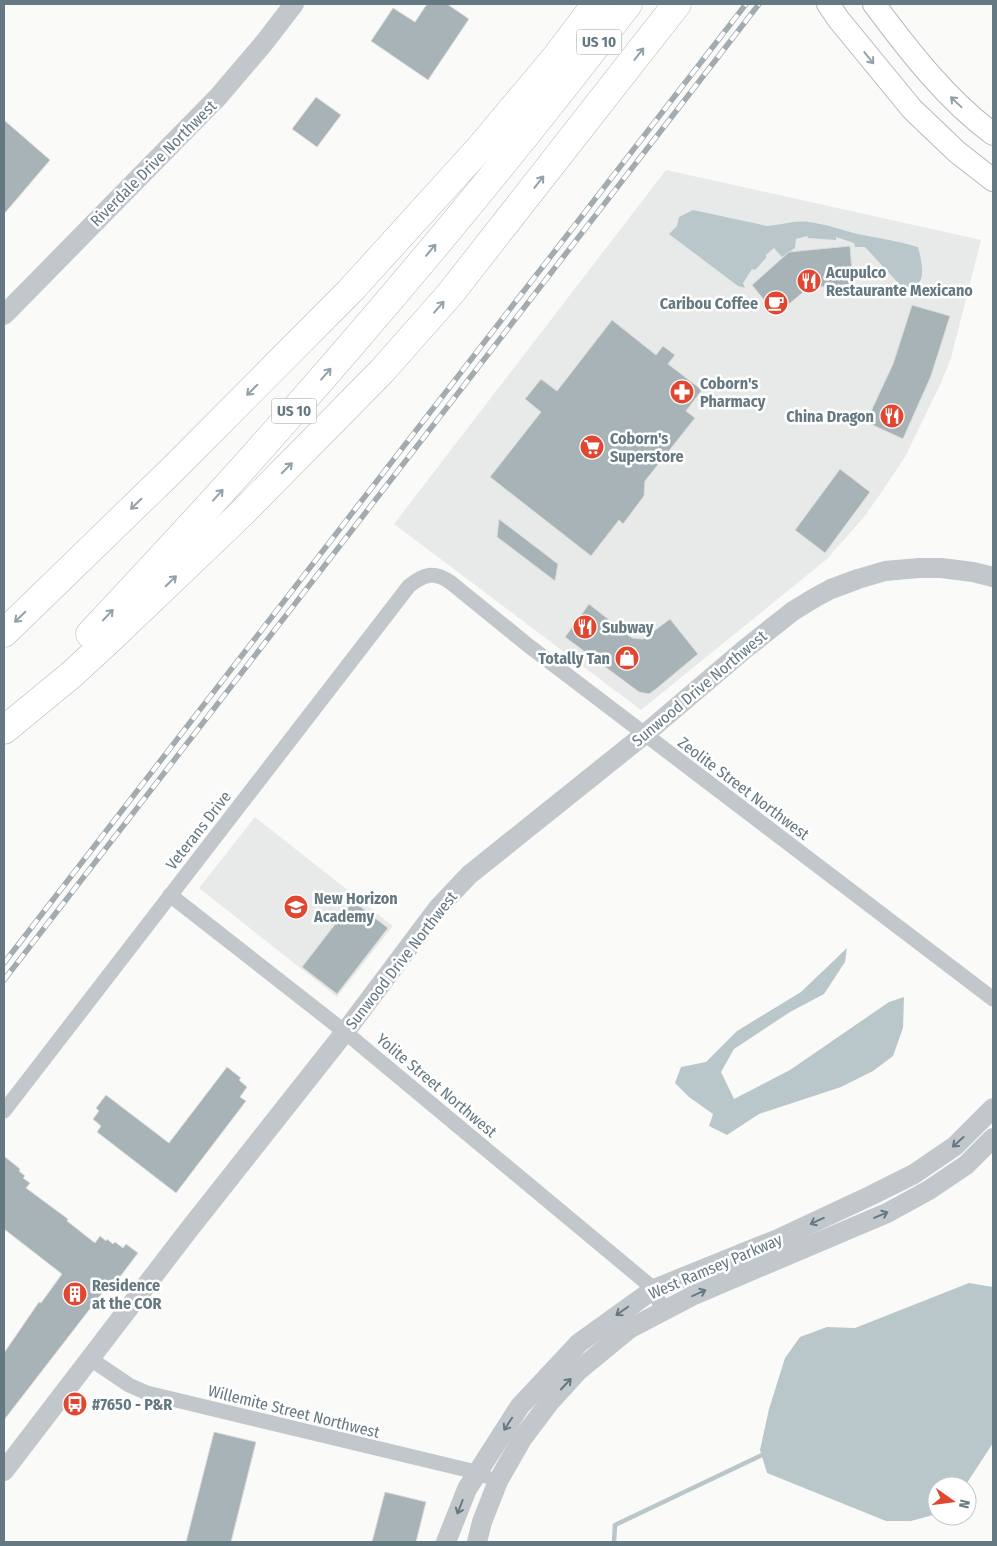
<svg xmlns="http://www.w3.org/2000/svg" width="997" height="1546" font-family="'Fira Sans Condensed',sans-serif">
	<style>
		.built { fill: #e8eae9 }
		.water { fill: #b9c7ca }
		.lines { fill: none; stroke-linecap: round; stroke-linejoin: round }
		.stream { stroke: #b9c7ca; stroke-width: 4.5 }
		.building { fill: #a8b3b7; stroke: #dcdcda }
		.secondary-casing { stroke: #b3bbbe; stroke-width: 24 }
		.motorway-casing { stroke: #b4babd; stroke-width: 29 }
		.minor { stroke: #c1c7ca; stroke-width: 15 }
		.tertiary { stroke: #c1c7ca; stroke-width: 20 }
		.secondary { stroke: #fff; stroke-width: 22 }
		.motorway { stroke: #fff; stroke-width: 28 }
		.rail-casing { stroke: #a2abaf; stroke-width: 5.5 }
		.rail { stroke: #fff; stroke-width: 4; stroke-dasharray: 11; stroke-linecap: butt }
		.oneway { stroke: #93a1a8 }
		.oneway2 { stroke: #657982 }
		.labels { text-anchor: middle; stroke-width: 5; stroke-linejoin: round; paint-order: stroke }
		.shield { fill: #fff; stroke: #93a1a8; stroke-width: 1 }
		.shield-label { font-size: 15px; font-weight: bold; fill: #657982 }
		.street-label { font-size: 16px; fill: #657982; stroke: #fff }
		.poi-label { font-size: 16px; font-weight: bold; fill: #657982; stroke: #fff; text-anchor: start }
	</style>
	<rect width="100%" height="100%" fill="#fafaf8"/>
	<!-- built -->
	<g class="built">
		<path d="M666 170 981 240 951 358 941 383 905 457 881 493 864 517 827 559 641 710 394 524Z"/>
		<path d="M255 817 393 926 337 997 199 888Z"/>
	</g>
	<!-- water -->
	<g class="water">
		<path d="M693 210 767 226C781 225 795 220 809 222 825 224 842 230 858 234 878 238 898 241 918 247 922 263 930 293 901 286L865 247H855L854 243 836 237V240L808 238 807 236 796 239 795 248 782 257 774 248 766 255V258L755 270 752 269 743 283 745 288 738 286 669 234 677 226 679 217Z"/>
		<path d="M847 948 845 962 824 994 790 1012 734 1049 721 1072 734 1099 790 1070 889 1002 904 997 903 1028 893 1056 873 1071 841 1087 759 1114 727 1135 709 1126 713 1114 689 1097 675 1083 681 1067 706 1062 737 1031 801 992Z"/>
		<path d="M969 1283 993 1287V1443L965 1486H937V1514L911 1521H886L767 1473 760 1450 769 1409 785 1358 800 1337 827 1327 855 1328Z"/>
	</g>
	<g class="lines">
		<!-- stream -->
		<path class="stream" d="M614 1542 615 1525 762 1455"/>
	</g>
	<!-- building -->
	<g class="building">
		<path d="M427 4H447L469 19 428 80 371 41 393 8 415 22Z"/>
		<path d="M316 97 341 115 317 147 292 129Z"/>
		<path d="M4 120 50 160 4 214Z"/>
		<path d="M850 246 853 284 808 288 776 315 752 285 789 252Z"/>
		<path d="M912 305 950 316 931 376 903 439 866 422 893 364Z"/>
		<path d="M612 320 656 355 663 346 675 355 668 364 702 390 686 411 695 418 645 481 644 496 623 524 619 520 591 556 490 477 541 412 525 399 541 379 557 391Z"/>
		<path d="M840 469 870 492 825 553 795 530Z"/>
		<path d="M499 519 558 564 555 581 497 537Z"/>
		<path d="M589 604 632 638 643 639 670 619 698 654 656 689 649 694 639 692 565 637Z"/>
		<path d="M353 901 388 928 337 994 302 967Z"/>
		<path d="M227 1067 241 1078 239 1080 247 1087 240 1097 246 1101 176 1193 97 1132 101 1126 93 1119 99 1111 96 1108 106 1095 169 1143Z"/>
		<path d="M4 1156 20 1169 19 1171 25 1176 23 1178 30 1183 26 1188 68 1219 67 1221 95 1243 100 1236 106 1241 107 1239 113 1244 115 1242 123 1248 126 1244 138 1253 116 1282 113 1279 4 1420V1353L39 1302 41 1303 62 1274 4 1229Z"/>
		<path d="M214 1432 256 1442 231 1542H186Z"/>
		<path d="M385 1492 426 1502 416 1542H372Z"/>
	</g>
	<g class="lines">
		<defs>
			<g id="secondary">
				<path d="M828 4 839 20 912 109 957 152 993 180"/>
				<path d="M874 4C909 51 946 99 993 134"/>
			</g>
			<g id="motorway">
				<path d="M4 633 171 471 350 291 478 150 556 57 596 4"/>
				<path d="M90 634C150 570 210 506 268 440 393 299 514 154 628 4"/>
				<path d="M4 730 71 675 109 640 242 513 382 371 450 294 677 4"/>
			</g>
		</defs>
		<!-- secondary casing -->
		<use href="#secondary" class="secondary-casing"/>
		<!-- motorway casing -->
		<use href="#motorway" class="motorway-casing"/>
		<!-- minor -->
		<g class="minor">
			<path d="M170 895 345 1032 654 1289 663 1312"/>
			<path d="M4 1111 409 586C424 574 434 571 450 582L529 646 993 999"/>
			<path d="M89 1358 129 1385 147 1393 476 1472 485 1476"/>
		</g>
		<!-- tertiary -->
		<g class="tertiary">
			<path d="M4 315 218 97 264 43 294 4"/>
			<path d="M4 1471 187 1232 345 1032 438 908 469 875 645 734 745 649 793 611 816 597 831 589 858 579 885 571 919 568H941L973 572 993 577"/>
			<path d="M446 1542 467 1489 520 1406 579 1343 654 1289 778 1239 872 1195 914 1174 955 1146 993 1108"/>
			<path d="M477 1542 482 1522 498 1481 522 1439 549 1403 578 1371 629 1329 694 1295 887 1213 929 1190 966 1165 993 1138"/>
		</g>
		<!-- secondary -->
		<use href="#secondary" class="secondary"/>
		<!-- motorway -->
		<use href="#motorway" class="motorway"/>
		<defs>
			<g id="rail">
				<path d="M4 963 746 4"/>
				<path d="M4 980 759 4"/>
			</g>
		</defs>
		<!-- rail casing -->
		<use href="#rail" class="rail-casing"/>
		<!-- rail -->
		<use href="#rail" class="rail"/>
	</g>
	<!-- one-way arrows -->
	<defs><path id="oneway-shaft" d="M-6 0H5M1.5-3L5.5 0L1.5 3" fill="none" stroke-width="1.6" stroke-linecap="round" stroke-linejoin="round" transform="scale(1.25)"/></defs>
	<g class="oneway">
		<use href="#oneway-shaft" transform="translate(639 54) rotate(-52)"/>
		<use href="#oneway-shaft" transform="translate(869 58) rotate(51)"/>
		<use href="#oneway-shaft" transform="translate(956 102) rotate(-137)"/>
		<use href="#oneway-shaft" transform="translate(539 182) rotate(-52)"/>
		<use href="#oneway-shaft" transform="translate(431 250) rotate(-50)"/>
		<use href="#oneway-shaft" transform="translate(439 307) rotate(-49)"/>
		<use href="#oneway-shaft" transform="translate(326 374) rotate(-49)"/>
		<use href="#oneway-shaft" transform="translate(252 390) rotate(135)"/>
		<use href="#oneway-shaft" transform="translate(287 468) rotate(-45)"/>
		<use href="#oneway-shaft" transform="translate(218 495) rotate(-48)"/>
		<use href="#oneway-shaft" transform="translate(136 504) rotate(136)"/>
		<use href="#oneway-shaft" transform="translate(171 581) rotate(-44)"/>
		<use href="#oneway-shaft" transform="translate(108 615) rotate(-47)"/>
		<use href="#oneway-shaft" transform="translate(20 617) rotate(136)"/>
	</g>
	<g class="oneway2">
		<use href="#oneway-shaft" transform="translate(958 1142) rotate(138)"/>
		<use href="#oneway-shaft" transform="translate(881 1215) rotate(-23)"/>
		<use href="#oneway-shaft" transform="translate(817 1221) rotate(155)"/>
		<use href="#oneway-shaft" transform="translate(699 1293) rotate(-24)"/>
		<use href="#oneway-shaft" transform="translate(622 1311) rotate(145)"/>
		<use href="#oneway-shaft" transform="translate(566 1384) rotate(-47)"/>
		<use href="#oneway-shaft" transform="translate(508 1424) rotate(123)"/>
		<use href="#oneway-shaft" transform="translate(460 1507) rotate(111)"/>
	</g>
	<!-- icons -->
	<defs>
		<symbol id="restaurant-disc" viewBox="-11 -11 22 22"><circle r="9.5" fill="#e14631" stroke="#fff"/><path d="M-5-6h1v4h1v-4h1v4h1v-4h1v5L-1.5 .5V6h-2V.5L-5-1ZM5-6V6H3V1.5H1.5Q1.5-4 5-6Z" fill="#fff"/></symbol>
		<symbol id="cafe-disc" viewBox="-11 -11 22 22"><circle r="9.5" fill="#e14631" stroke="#fff"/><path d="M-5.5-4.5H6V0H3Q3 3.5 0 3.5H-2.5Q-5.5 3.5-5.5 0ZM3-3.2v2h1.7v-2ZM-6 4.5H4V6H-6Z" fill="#fff"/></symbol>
		<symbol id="pharmacy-disc" viewBox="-11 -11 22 22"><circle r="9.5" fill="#e14631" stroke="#fff"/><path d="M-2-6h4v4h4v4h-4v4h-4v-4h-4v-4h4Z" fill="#fff"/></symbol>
		<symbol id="supermarket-disc" viewBox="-11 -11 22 22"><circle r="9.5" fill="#e14631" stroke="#fff"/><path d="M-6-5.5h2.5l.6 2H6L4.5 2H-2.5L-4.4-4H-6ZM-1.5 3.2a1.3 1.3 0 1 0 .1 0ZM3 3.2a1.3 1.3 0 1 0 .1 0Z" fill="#fff"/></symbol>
		<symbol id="shop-disc" viewBox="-11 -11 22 22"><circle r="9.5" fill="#e14631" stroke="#fff"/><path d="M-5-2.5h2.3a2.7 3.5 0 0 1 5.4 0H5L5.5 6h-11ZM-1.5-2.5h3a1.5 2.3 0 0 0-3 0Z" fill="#fff"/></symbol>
		<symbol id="school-disc" viewBox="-11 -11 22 22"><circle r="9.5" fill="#e14631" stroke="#fff"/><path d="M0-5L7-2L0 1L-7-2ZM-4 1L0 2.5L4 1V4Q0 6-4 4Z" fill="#fff"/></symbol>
		<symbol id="building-disc" viewBox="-11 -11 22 22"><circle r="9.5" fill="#e14631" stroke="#fff"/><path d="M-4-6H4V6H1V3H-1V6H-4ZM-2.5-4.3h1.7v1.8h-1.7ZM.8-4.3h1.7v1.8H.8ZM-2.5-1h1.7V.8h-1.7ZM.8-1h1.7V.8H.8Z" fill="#fff"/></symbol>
		<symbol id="bus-disc" viewBox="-11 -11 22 22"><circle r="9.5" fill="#e14631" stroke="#fff"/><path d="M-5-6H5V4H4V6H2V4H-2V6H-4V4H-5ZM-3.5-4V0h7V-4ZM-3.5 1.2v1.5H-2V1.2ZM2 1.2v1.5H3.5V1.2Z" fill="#fff"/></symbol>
	</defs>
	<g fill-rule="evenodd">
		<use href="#restaurant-disc" x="795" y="267" width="28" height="28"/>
		<use href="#cafe-disc" x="762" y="289" width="28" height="28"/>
		<use href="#pharmacy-disc" x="668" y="378" width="28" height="28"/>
		<use href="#restaurant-disc" x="878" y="402" width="28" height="28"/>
		<use href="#supermarket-disc" x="578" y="433" width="28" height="28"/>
		<use href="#restaurant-disc" x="571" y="613" width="28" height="28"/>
		<use href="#shop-disc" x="613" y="644" width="28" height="28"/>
		<use href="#school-disc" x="282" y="893" width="28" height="28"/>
		<use href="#building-disc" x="61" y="1280" width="28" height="28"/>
		<use href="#bus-disc" x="61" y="1390" width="28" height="28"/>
	</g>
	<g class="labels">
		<!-- shield labels -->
		<g class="shield">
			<rect x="576.5" y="29.5" width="45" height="25" rx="4"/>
			<rect x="271.5" y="398.5" width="45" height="25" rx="4"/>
		</g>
		<g class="shield-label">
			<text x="599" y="47">US 10</text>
			<text x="294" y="416">US 10</text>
		</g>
		<!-- street labels -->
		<g class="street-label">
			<text transform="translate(153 163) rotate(-45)" y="6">Riverdale Drive Northwest</text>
			<text transform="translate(699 688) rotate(-40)" y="6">Sunwood Drive Northwest</text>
			<text transform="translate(744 788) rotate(37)" y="6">Zeolite Street Northwest</text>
			<text transform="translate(198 830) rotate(-52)" y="6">Veterans Drive</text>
			<text transform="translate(401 960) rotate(-52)" y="6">Sunwood Drive Northwest</text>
			<text transform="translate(437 1085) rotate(40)" y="6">Yolite Street Northwest</text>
			<text transform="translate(715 1266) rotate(-23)" y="6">West Ramsey Parkway</text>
			<text transform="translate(294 1411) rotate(14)" y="6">Willemite Street Northwest</text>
		</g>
		<!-- poi labels -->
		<g class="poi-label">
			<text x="826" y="278">Acupulco<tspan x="826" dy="18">Restaurante Mexicano</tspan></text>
			<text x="758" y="309" text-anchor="end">Caribou Coffee</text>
			<text x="700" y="389">Coborn's<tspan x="700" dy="18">Pharmacy</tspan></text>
			<text x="874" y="422" text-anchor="end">China Dragon</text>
			<text x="610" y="444">Coborn's<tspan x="610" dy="18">Superstore</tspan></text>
			<text x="602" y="633">Subway</text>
			<text x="610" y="664" text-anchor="end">Totally Tan</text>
			<text x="314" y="904">New Horizon<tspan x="314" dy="18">Academy</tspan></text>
			<text x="92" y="1291">Residence<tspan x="92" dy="18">at the COR</tspan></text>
			<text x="92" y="1410">#7650 - P&amp;R</text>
		</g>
	</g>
	<!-- border -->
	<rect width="997" height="1546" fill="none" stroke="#657982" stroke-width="10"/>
	<!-- north arrow -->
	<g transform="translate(952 1501) rotate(104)"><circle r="24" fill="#ffffff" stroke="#c1c9cd"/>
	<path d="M0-4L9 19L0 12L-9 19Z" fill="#e14631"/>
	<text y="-8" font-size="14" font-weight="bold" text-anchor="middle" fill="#657982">N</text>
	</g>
</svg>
